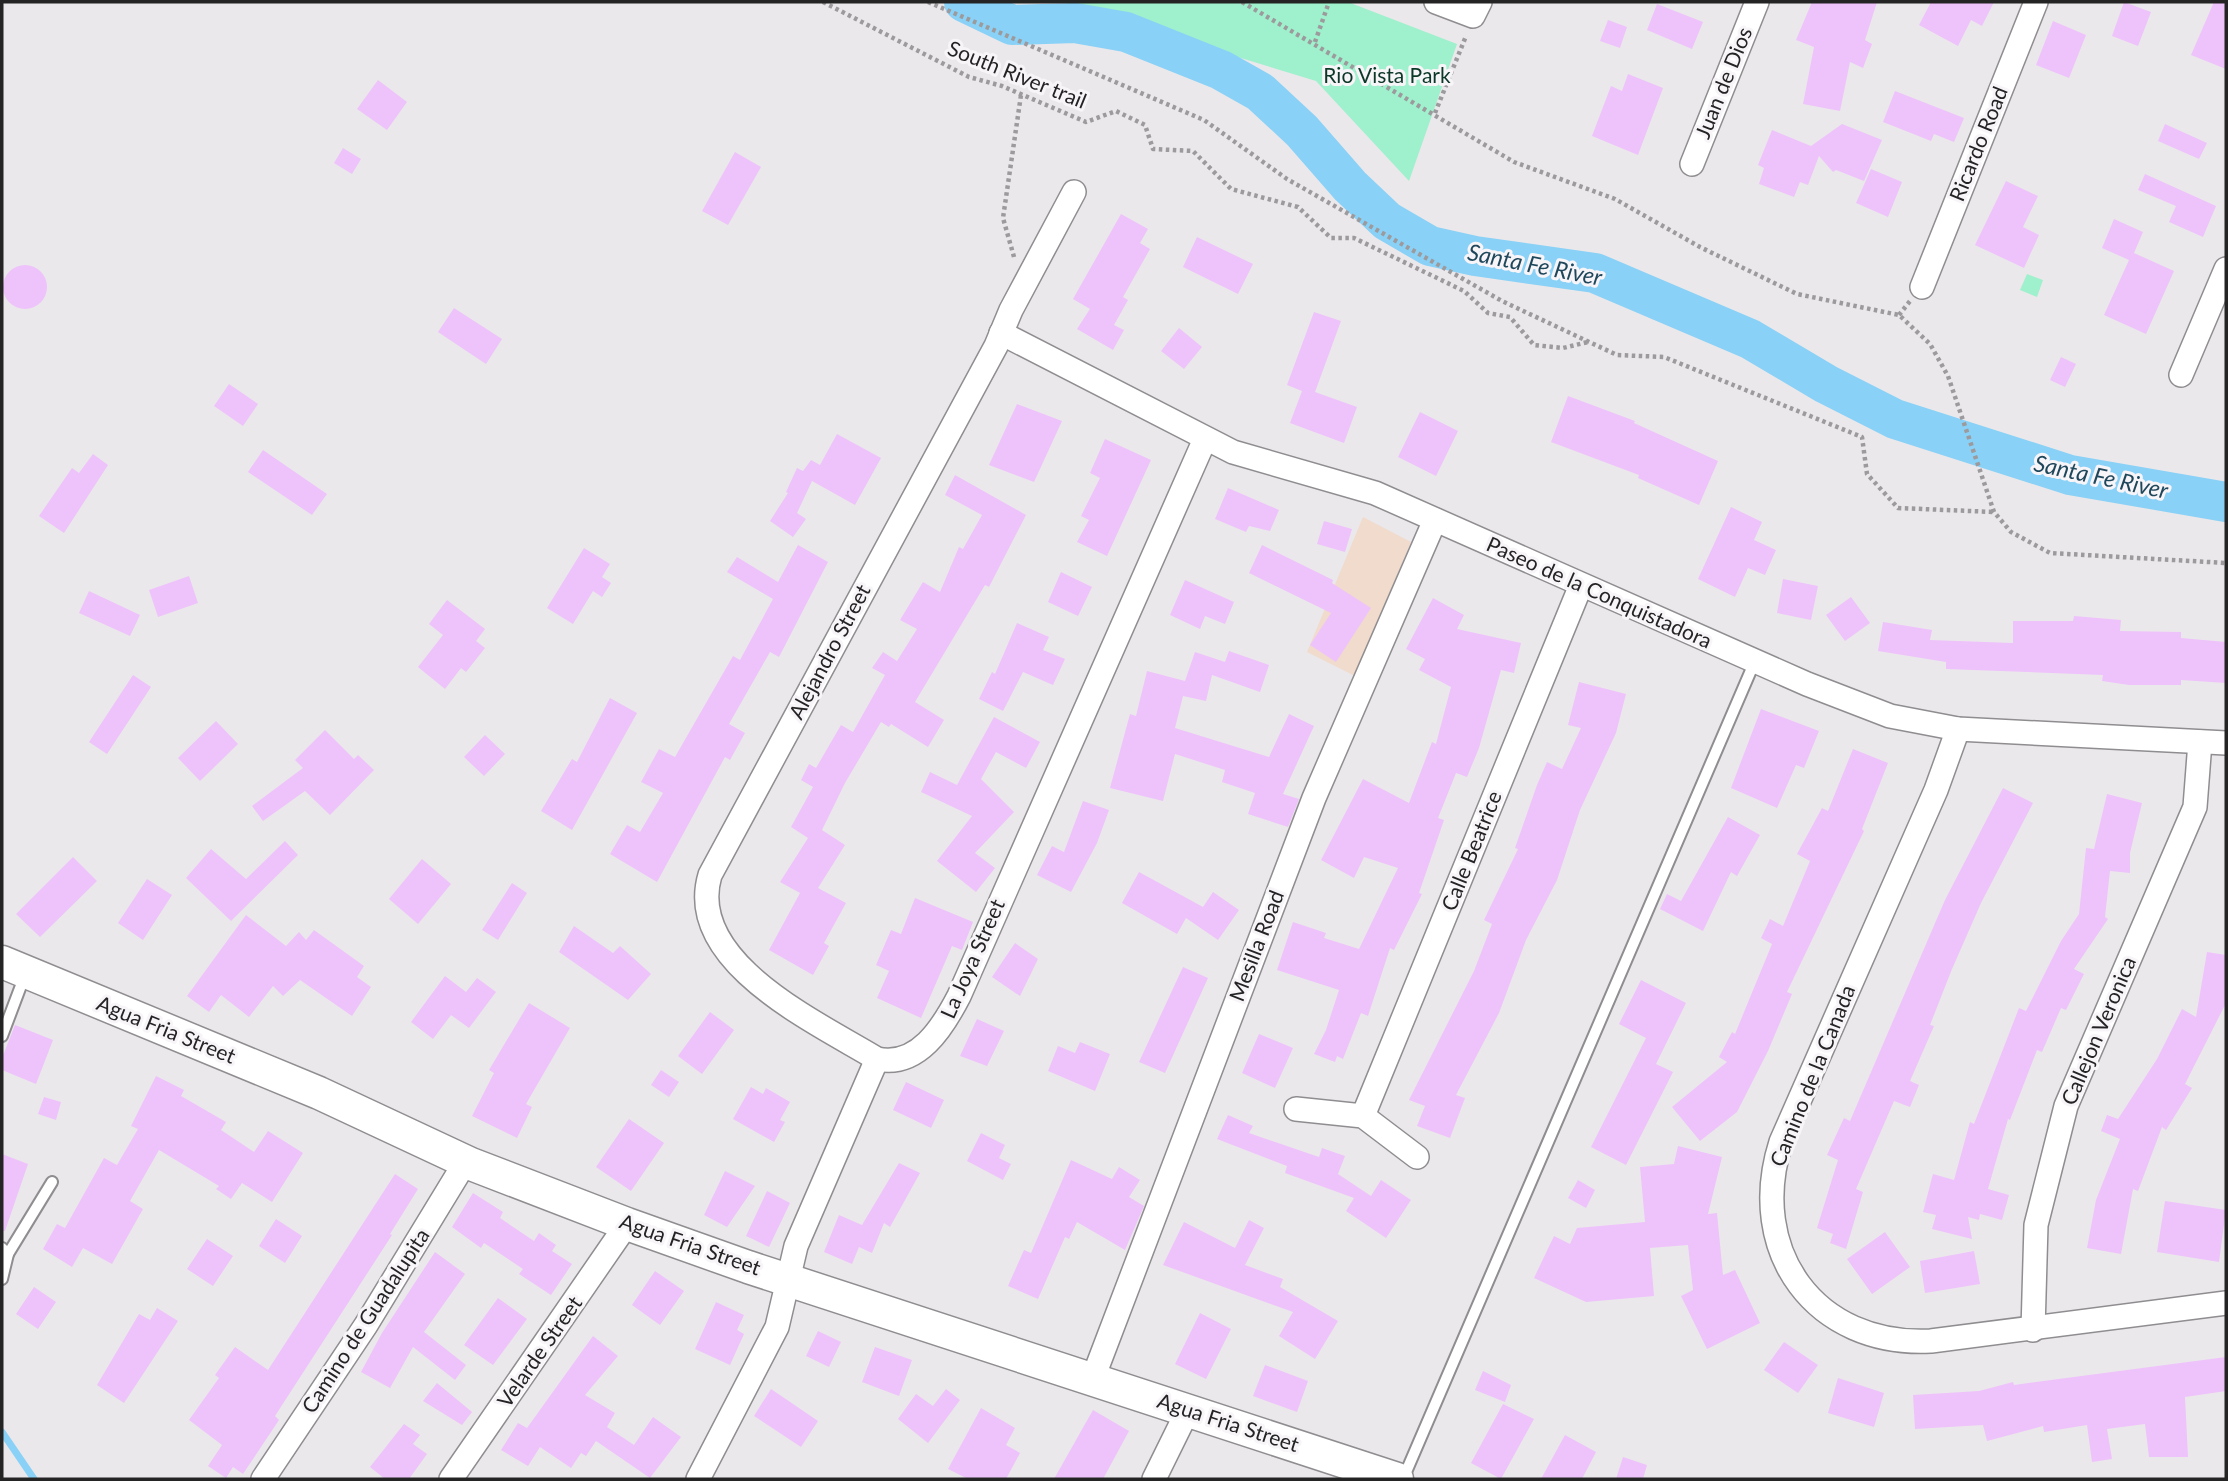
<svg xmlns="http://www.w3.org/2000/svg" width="2228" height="1481" font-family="Lato,sans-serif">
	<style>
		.industrial { fill: #f0dbcd }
		.green { fill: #9ff0cc }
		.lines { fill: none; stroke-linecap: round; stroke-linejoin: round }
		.stream { stroke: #89d1f6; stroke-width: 7 }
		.river { stroke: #89d1f6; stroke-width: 40 }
		.building { fill: #eec3fb }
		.lane-casing { stroke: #8f8d90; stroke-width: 14 }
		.street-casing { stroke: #8f8d90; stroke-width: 26 }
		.secondary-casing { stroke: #8f8d90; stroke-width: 35 }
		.path { stroke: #9c9a9c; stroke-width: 4.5; stroke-dasharray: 3.5 3.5; stroke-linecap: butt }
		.lane { stroke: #fff; stroke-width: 10 }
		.street { stroke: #fff; stroke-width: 23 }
		.secondary { stroke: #fff; stroke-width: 32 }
		.labels { text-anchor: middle; stroke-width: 6; stroke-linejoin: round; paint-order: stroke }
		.street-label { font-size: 21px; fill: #252425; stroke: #f8f5f9 }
		.park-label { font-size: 21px; fill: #0c3828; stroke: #f8f5f9 }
		.water-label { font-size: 23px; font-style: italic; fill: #1f475b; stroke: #f8f5f9 }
	</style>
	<rect width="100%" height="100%" fill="#ebe8eb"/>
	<!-- industrial -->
	<path class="industrial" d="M1363 517 1411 542 1355 676 1307 652Z"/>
	<!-- green -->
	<g class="green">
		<path d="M1065 2H1348L1457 44 1409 181 1316 81 1074 7Z"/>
		<path d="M2027 274 2043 280 2037 297 2020 290Z"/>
	</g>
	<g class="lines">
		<!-- stream -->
		<path class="stream" d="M2 1432 34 1479"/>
		<!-- river -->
		<path class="river" d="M964 2 1012 25 1075 23 1126 32 1221 70 1260 92 1302 131 1350 186 1387 221 1430 246 1475 256 1595 273 1750 339 1826 384 1895 419 2070 475 2226 502"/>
	</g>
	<!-- building -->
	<g class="building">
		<path d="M1812 2H1877L1865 40 1872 44 1863 68 1850 62 1840 111 1803 104 1814 47 1796 40Z"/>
		<path d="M1931 2H1994L1982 26 1971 20 1958 46 1919 25Z"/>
		<path d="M2124 2 2151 12 2138 46 2112 36Z"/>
		<path d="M2214 2H2226V69L2191 55Z"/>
		<path d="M1657 4 1703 22 1692 49 1647 30Z"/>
		<path d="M1608 20 1627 27 1620 48 1600 41Z"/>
		<path d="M2053 21 2086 35 2069 78 2036 65Z"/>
		<path d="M1628 74 1663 88 1638 155 1592 136 1611 86 1622 91Z"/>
		<path d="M378 80 407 102 387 130 357 109Z"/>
		<path d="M1895 91 1964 118 1954 142 1934 134 1931 141 1883 122Z"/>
		<path d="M1842 124 1882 140 1864 181 1836 170 1833 172 1819 156 1808 185 1800 182 1794 197 1759 184 1764 168 1758 165 1772 130 1811 146Z"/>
		<path d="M2165 124 2207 143 2199 159 2158 141Z"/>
		<path d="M343 148 361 159 352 174 334 163Z"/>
		<path d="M735 152 761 167 728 225 702 211Z"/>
		<path d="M1871 169 1902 182 1888 217 1856 203Z"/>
		<path d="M2145 174 2216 206 2203 237 2169 222 2176 206 2138 190Z"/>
		<path d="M2006 181 2038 196 2023 227 2039 235 2024 268 1975 245Z"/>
		<path d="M1121 214 1148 229 1140 243 1150 249 1123 297 1128 300 1114 325 1124 330 1113 350 1077 329 1090 309 1073 299Z"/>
		<path d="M2114 219 2143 232 2134 253 2174 271 2146 334 2104 315 2129 260 2102 248Z"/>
		<path d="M1197 237 1253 264 1238 294 1183 267Z"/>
		<circle cx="25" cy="287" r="22"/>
		<path d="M454 308 502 339 486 364 438 332Z"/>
		<path d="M1314 312 1341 321 1315 392 1357 407 1344 443 1290 423 1302 391 1287 385Z"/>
		<path d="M1179 328 1202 347 1184 369 1161 351Z"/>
		<path d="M2061 357 2076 364 2065 387 2050 380Z"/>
		<path d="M229 384 258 404 243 426 214 406Z"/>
		<path d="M1568 396 1635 421 1634 423 1718 461 1699 505 1638 478 1639 475 1551 442Z"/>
		<path d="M1017 404 1062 421 1034 482 989 465Z"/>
		<path d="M1420 412 1458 431 1436 476 1398 457Z"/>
		<path d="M837 434 881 458 855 505 812 481 797 513 806 519 793 537 770 521 788 493 786 492 797 468 803 471 811 460 820 465Z"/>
		<path d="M1105 439 1151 460 1107 556 1077 542 1089 520 1081 516 1100 478 1090 473Z"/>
		<path d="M263 450 327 494 312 515 248 472Z"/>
		<path d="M93 454 108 465 64 533 39 516 72 468 79 473Z"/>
		<path d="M955 475 1026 515 989 587 985 585 915 702 944 720 928 747 891 724 889 727 881 722 845 783 822 830 845 845 818 888 846 903 824 943 829 946 813 975 769 950 800 893 780 882 808 838 791 827 813 787 801 780 809 764 816 768 841 725 853 732 885 675 872 668 883 652 897 661 917 629 900 620 923 582 940 592 959 547 963 549 982 515 945 495Z"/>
		<path d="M1228 488 1279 510 1270 531 1249 526 1246 532 1215 519Z"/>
		<path d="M1731 507 1762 522 1754 540 1776 550 1765 575 1748 568 1735 597 1698 579Z"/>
		<path d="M1324 521 1352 529 1345 552 1317 544Z"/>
		<path d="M798 545 828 562 779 657 770 652 729 724 745 733 730 760 725 757 657 882 610 854 627 825 640 832 663 793 641 782 659 749 675 757 733 656 740 660 773 599 727 572 737 557 778 582Z"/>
		<path d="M1262 545 1333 580 1332 583 1371 608 1336 662 1310 645 1331 613 1249 573Z"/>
		<path d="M584 548 610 564 602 577 611 583 602 597 593 591 573 624 547 608Z"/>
		<path d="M1061 572 1092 587 1078 616 1048 602Z"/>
		<path d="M189 576 198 603 158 617 149 590Z"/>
		<path d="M1783 579 1818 586 1811 620 1777 613Z"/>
		<path d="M1185 580 1234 602 1225 624 1205 616 1200 629 1170 615Z"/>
		<path d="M89 591 140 615 130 636 79 613Z"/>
		<path d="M1851 597 1870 623 1845 641 1826 615Z"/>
		<path d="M1433 598 1464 615 1457 629 1521 643 1514 673 1501 670 1479 748 1467 777 1456 773 1438 818 1444 820 1419 893 1422 894 1394 950 1390 948 1368 1016 1361 1013 1343 1059 1337 1056 1335 1062 1314 1054 1326 1030 1339 990 1277 970 1293 922 1326 933 1324 938 1359 949 1398 868 1364 857 1354 878 1321 860 1363 779 1409 803 1432 742 1436 744 1451 687 1419 670 1425 659 1406 649Z"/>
		<path d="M447 600 485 629 476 641 485 648 466 672 461 668 445 689 418 667 443 635 429 624Z"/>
		<path d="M2074 616 2121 620 2120 631 2181 632V638L2226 642V683L2181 680V685H2129L2102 681 2103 675 1946 669V662L1878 651 1883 622 1932 630 1930 640 2013 643V621H2073Z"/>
		<path d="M1017 623 1049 637 1043 650 1065 659 1053 685 1023 672 1003 711 979 699 992 672 995 674Z"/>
		<path d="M1229 651 1269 665 1260 692 1212 675 1206 701 1183 696 1175 728 1269 757 1289 714 1314 726 1283 794 1299 799 1288 827 1248 814 1255 793 1222 782 1225 770 1175 754 1163 801 1110 788 1130 714 1136 716 1147 671 1185 681 1195 652 1225 662Z"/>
		<path d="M133 675 151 687 107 754 89 742Z"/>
		<path d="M1579 682 1626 694 1616 733 1580 810 1557 880 1526 940 1499 1013 1456 1095 1465 1098 1450 1138 1417 1126 1425 1106 1409 1100 1474 971 1492 924 1484 920 1518 849 1515 848 1537 785 1547 762 1562 769 1581 728 1568 725Z"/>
		<path d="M610 698 637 713 572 830 541 811 572 759 577 762Z"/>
		<path d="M1761 709 1819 731 1804 768 1796 765 1777 808 1731 788Z"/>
		<path d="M994 717 1040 742 1026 768 996 752 981 779 1014 812 975 853 995 868 976 892 937 861 972 816 921 792 930 772 957 785Z"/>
		<path d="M216 721 238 744 200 781 178 758Z"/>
		<path d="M325 730 354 759 358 755 374 770 330 815 305 791 263 821 252 806 303 768 295 760Z"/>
		<path d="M485 735 505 754 484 776 464 757Z"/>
		<path d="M1853 749 1888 763 1862 829 1864 831 1787 992 1792 994 1768 1051 1737 1112 1700 1141 1672 1107 1727 1062 1719 1057 1732 1032 1735 1034 1772 944 1761 938 1770 919 1783 926 1810 861 1797 854 1822 808 1828 811Z"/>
		<path d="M2003 788 2033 803 1981 903 1952 969 1930 1025 1934 1026 1910 1081 1919 1085 1910 1107 1894 1101 1856 1189 1863 1192 1846 1249 1830 1243 1833 1234 1817 1228 1838 1160 1827 1155 1844 1118 1850 1121 1945 900Z"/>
		<path d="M2107 794 2142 803 2130 853V873L2110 871 2105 917 2108 919 2074 969 2084 974 2066 1010 2061 1008 2042 1052 2037 1050 2010 1120 2008 1119 1988 1189 2009 1195 2002 1220 1980 1214 1979 1220 1968 1217 1972 1239 1932 1229 1936 1215 1923 1212 1933 1174 1954 1180 1970 1122 1974 1124 2019 1008 2026 1011 2061 941 2079 914 2086 848 2094 849Z"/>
		<path d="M1083 801 1109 810 1097 843 1071 892 1037 875 1052 846 1064 852Z"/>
		<path d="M1728 817 1760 835 1737 876 1731 872 1703 931 1660 909 1667 894 1681 901Z"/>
		<path d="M285 841 298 855 231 921 186 878 211 849 246 879Z"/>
		<path d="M73 857 97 881 40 937 16 914Z"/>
		<path d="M422 859 451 884 418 924 389 899Z"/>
		<path d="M1139 872 1203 907 1213 892 1239 910 1218 940 1186 918 1177 934 1122 903Z"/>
		<path d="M147 879 172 895 143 940 118 923Z"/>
		<path d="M512 883 527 893 498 940 482 930Z"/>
		<path d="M915 898 973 922 962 950 952 946 921 1018 877 998 889 971 876 965 891 930 901 934Z"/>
		<path d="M246 915 286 946 299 932 306 940 314 930 364 966 357 977 371 987 352 1016 300 980 283 996 273 986 249 1017 221 995 209 1012 187 996Z"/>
		<path d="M574 926 613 953 620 946 651 974 628 1000 559 952Z"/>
		<path d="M1015 943 1038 959 1020 996 992 977Z"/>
		<path d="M2207 952 2226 955V1003L2185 1084 2192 1088 2166 1130 2162 1127 2138 1191 2133 1189 2121 1254 2087 1248 2096 1200 2120 1139 2101 1131 2107 1115 2118 1119 2157 1059 2182 1009 2196 1017Z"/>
		<path d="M1183 967 1208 978 1165 1073 1139 1062Z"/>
		<path d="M445 976 466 992 477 978 496 992 469 1028 451 1015 433 1039 411 1022Z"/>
		<path d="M1641 980 1686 1003 1656 1064 1673 1072 1626 1165 1591 1147 1646 1038 1619 1024Z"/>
		<path d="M529 1003 570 1028 526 1104 532 1107 517 1138 472 1116 494 1073 489 1070Z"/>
		<path d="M710 1012 734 1030 702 1074 678 1056Z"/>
		<path d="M977 1019 1004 1031 987 1066 960 1056Z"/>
		<path d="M15 1025 53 1040 36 1084 2 1070V1058Z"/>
		<path d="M1259 1034 1293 1048 1275 1088 1242 1073Z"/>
		<path d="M1080 1042 1110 1054 1095 1091 1048 1071 1058 1046 1075 1053Z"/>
		<path d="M661 1070 679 1082 669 1097 651 1085Z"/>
		<path d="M156 1076 184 1090 181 1096 226 1122 221 1130 254 1152 268 1131 303 1153 272 1202 242 1183 231 1199 216 1189 219 1186 159 1150 130 1201 143 1209 112 1264 83 1248 72 1267 43 1249 57 1224 65 1228 104 1158 117 1165 138 1129 131 1126Z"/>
		<path d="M906 1082 944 1100 931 1128 893 1110Z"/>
		<path d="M751 1087 763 1094 766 1088 790 1102 780 1120 785 1122 774 1142 733 1119Z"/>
		<path d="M44 1097 61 1102 56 1120 38 1114Z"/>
		<path d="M1228 1115 1253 1126 1249 1133 1319 1157 1322 1148 1345 1156 1338 1174 1371 1196 1381 1180 1411 1200 1386 1238 1346 1211 1354 1198 1285 1173 1287 1166 1217 1139Z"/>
		<path d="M629 1119 664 1143 631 1191 596 1167Z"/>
		<path d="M981 1133 1005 1145 999 1158 1011 1164 1003 1180 967 1161Z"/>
		<path d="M1678 1146 1722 1157 1708 1214 1717 1213 1723 1275 1735 1270 1760 1323 1707 1349 1681 1296 1693 1290 1688 1245 1650 1248 1654 1296 1586 1302 1534 1278 1554 1236 1570 1244 1577 1228 1645 1222 1640 1167 1674 1164Z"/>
		<path d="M2 1154 28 1164 5 1231H2Z"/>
		<path d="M1071 1160 1112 1179 1119 1167 1140 1180 1129 1197 1144 1206 1125 1250 1077 1222 1069 1239 1065 1237 1038 1299 1008 1286 1024 1250 1031 1253Z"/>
		<path d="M899 1163 920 1173 890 1227 884 1223 872 1253 859 1247 852 1264 824 1252 839 1215 862 1225Z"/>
		<path d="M725 1171 755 1186 727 1227 704 1215Z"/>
		<path d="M395 1174 418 1189 390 1234 392 1235 275 1416 279 1420 243 1474 233 1467 226 1478 208 1466 222 1445 189 1420 219 1378 215 1375 235 1347 268 1370Z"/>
		<path d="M1578 1180 1595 1190 1586 1208 1568 1198Z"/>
		<path d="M767 1191 790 1203 769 1247 746 1236Z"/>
		<path d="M473 1193 503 1212 500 1218 534 1241 539 1233 556 1245 552 1251 572 1264 551 1295 519 1274 523 1269 484 1243 481 1248 452 1227Z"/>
		<path d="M2165 1201 2226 1210 2219 1262 2157 1252Z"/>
		<path d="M276 1219 302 1236 285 1263 259 1246Z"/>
		<path d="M1249 1220 1264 1228 1245 1265 1283 1279 1280 1287 1338 1321 1315 1359 1279 1336 1293 1312 1163 1265 1184 1222 1235 1248Z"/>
		<path d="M1885 1232 1910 1267 1872 1294 1847 1259Z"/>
		<path d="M207 1239 233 1256 213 1286 187 1269Z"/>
		<path d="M1974 1251 1980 1284 1925 1293 1920 1261Z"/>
		<path d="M435 1252 465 1274 424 1332 466 1365 455 1380 413 1347 390 1388 361 1372 382 1333Z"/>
		<path d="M655 1271 684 1291 660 1325 632 1305Z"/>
		<path d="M34 1287 56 1302 38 1329 16 1314Z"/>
		<path d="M498 1298 527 1319 493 1365 464 1345Z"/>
		<path d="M716 1302 744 1315 737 1330 744 1334 730 1365 695 1349Z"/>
		<path d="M157 1308 178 1321 124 1403 97 1385 139 1314 150 1320Z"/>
		<path d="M1200 1313 1231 1329 1206 1379 1175 1364Z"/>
		<path d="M818 1331 841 1342 829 1367 806 1356Z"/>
		<path d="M593 1336 618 1356 585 1395 615 1413 607 1427 634 1445 653 1417 681 1437 650 1478 596 1441 586 1456 581 1453 571 1468 540 1447 528 1466 501 1450 518 1423 527 1428Z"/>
		<path d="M1784 1342 1818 1365 1798 1393 1764 1370Z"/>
		<path d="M875 1347 912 1360 899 1396 862 1382Z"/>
		<path d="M2226 1357V1391L2185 1397 2188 1457H2149L2145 1424 2107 1429 2112 1459 2092 1462 2087 1425 2044 1432 2043 1426 1987 1441 1983 1425 1915 1429 1913 1395 1979 1391 2013 1382 2014 1385Z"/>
		<path d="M1265 1365 1308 1381 1297 1412 1253 1396Z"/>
		<path d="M1483 1371 1511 1385 1505 1402 1475 1390Z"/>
		<path d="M1838 1378 1884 1393 1874 1427 1828 1413Z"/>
		<path d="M437 1383 472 1412 462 1425 423 1401Z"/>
		<path d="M771 1389 818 1421 801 1447 754 1416Z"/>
		<path d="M946 1389 960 1400 928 1443 898 1419 916 1394 933 1406Z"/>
		<path d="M1503 1404 1534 1419 1501 1479 1471 1463Z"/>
		<path d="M981 1408 1015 1428 1006 1445 1020 1453 1006 1479H968L948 1469Z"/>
		<path d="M1093 1410 1129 1431 1103 1479H1054Z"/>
		<path d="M404 1424 420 1435 413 1444 427 1454 409 1479H385L370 1467Z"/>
		<path d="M1565 1435 1596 1452 1582 1479H1541Z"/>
		<path d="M1623 1457 1647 1465 1643 1479H1616Z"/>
	</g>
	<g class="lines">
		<defs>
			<g id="lane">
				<path d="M2 1036 25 975"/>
				<path d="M2 1248 8 1254 2 1279"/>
				<path d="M8 1254 52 1182"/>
				<path d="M1403 1479 1755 661"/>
			</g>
			<g id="street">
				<path d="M1436 2 1473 16 1480 2"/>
				<path d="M1692 164 1757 2"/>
				<path d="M1074 192 1011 310 996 346 710 875C684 962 818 1023 877 1059 918 1068 943 1027 959 996L1205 439"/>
				<path d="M1922 287 2036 2"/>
				<path d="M1001 333 1233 452 1375 493 1807 684 1890 716 1958 729 2226 743"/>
				<path d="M2181 375 2226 269"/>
				<path d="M1958 729 1936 790 1781 1142C1746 1251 1815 1347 1931 1341L2226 1303"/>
				<path d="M1296 1109 1363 1116 1417 1157"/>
				<path d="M1363 1116 1581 585"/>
				<path d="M2033 1330 2036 1225 2066 1106 2195 807 2200 742"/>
				<path d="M1093 1378 1314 798 1435 520"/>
				<path d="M263 1479 366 1325 466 1161"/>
				<path d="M451 1479 627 1224"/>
				<path d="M698 1479 777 1327 796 1246 877 1059"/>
				<path d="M1154 1479 1188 1410"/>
			</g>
			<path id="secondary" d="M2 962 319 1093 471 1164 627 1224 748 1267 1397 1479"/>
		</defs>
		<!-- lane casing -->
		<use href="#lane" class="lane-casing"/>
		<!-- street casing -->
		<use href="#street" class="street-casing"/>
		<!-- secondary casing -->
		<use href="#secondary" class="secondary-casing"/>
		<!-- path -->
		<g class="path">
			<path d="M823 2 969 77 1002 86 1086 122 1116 111 1145 125 1153 149 1193 151 1231 189 1298 207 1331 238H1354L1464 291 1488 313 1510 317 1534 345 1563 348 1588 342"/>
			<path d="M928 2 1204 120 1287 179 1502 301 1617 355 1664 357 1862 437 1867 474 1898 508 1994 512"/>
			<path d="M1242 2 1514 162 1615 199 1700 247 1797 294 1899 315 1930 344 1948 376 1994 512 2011 532 2050 553 2226 563"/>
			<path d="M1315 42 1329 2"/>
			<path d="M1435 113 1466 36"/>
			<path d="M1014 257 1003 218 1021 95"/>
			<path d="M1899 315 1910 301"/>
		</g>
		<!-- lane -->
		<use href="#lane" class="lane"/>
		<!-- street -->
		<use href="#street" class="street"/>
		<!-- secondary -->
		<use href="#secondary" class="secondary"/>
	</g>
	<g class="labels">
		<!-- street labels -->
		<g class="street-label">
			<text transform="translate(1017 75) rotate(22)" y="7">South River trail</text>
			<text transform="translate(1724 83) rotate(-68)" y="7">Juan de Dios</text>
			<text transform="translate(1979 144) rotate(-68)" y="7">Ricardo Road</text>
			<text transform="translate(1599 593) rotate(24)" y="7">Paseo de la Conquistadora</text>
			<text transform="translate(830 652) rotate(-62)" y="7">Alejandro Street</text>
			<text transform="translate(1472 851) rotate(-68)" y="7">Calle Beatrice</text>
			<text transform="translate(1257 946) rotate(-69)" y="7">Mesilla Road</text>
			<text transform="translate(973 959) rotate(-66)" y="7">La Joya Street</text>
			<text transform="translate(166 1030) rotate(22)" y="7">Agua Fria Street</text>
			<text transform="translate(2099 1031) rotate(-67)" y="7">Callejon Veronica</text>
			<text transform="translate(1813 1076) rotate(-68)" y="7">Camino de la Canada</text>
			<text transform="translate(690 1245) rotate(19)" y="7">Agua Fria Street</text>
			<text transform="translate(366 1321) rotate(-57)" y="7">Camino de Guadalupita</text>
			<text transform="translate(540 1352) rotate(-55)" y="7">Velarde Street</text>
			<text transform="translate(1228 1423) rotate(18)" y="7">Agua Fria Street</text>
		</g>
		<!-- park labels -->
		<g class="park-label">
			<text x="1387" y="83">Rio Vista Park</text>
		</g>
		<!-- water labels -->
		<g class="water-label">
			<text transform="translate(1535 265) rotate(11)" y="8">Santa Fe River</text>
			<text transform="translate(2101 477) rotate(12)" y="8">Santa Fe River</text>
		</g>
	</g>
	<!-- border -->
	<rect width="2228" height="1481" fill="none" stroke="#252425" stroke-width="7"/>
</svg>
